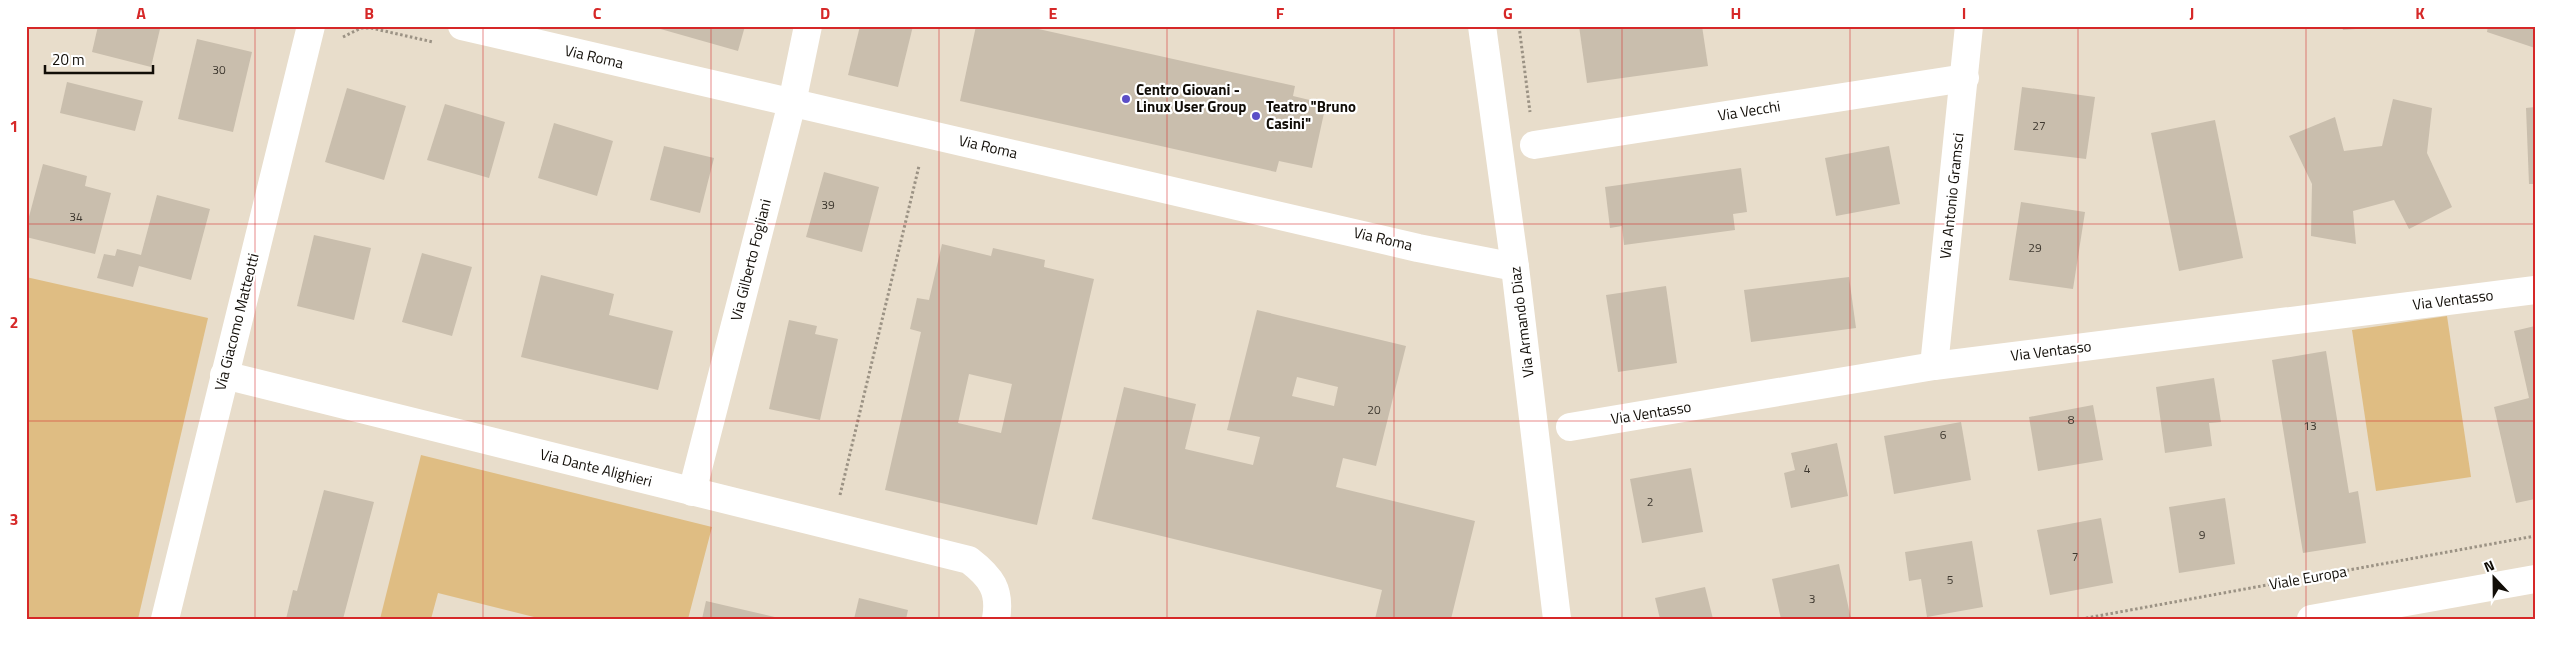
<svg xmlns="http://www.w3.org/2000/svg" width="2561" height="645" font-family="'Titillium Web',sans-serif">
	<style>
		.green { fill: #dfbd83 }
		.building { fill: #c9bead; fill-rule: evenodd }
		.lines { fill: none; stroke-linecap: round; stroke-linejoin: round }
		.path { stroke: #9b9284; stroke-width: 3; stroke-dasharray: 2.5 2.5; stroke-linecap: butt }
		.minor { stroke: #fff; stroke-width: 28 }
		.grid { fill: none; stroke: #d62828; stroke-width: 1; stroke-opacity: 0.55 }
		.poi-dot { fill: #5b4ec7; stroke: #fff; stroke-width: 2 }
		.labels { text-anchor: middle; stroke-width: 4.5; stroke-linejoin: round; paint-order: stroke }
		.number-label { font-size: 12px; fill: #3f3930 }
		.street-label { font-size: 15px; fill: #110d07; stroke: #fff }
		.poi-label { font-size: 15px; font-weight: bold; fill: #110d07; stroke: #fff; text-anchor: start }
		.neatline { fill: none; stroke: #d62828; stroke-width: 2 }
		.grid-label { font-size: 16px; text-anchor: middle; font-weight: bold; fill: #d62828 }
	</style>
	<rect width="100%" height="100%" fill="#e8ddcb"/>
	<!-- green -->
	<g class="green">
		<path d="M26 277 208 318 138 619H26Z"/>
		<path d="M2447 316 2471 477 2376 491 2352 330Z"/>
		<path d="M421 455 712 527 688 619H542L438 593 431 619H380Z"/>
	</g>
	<!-- building -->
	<g class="building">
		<path d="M98 26H148L160 29 151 67 92 52Z"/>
		<path d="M650 26H745L738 51Z"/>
		<path d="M860 26H913L898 87 848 75Z"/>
		<path d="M976 26H1025L1295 86 1293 96 1326 104 1312 168 1279 161 1276 172 960 101Z"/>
		<path d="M1579 26H1702L1708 66 1587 83Z"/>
		<path d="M2342 26H2369V28L2343 30Z"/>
		<path d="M2488 26H2535V48L2487 32Z"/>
		<path d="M197 39 252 52 233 132 178 119Z"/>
		<path d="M67 82 143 101 135 131 60 113Z"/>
		<path d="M2022 87 2095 97 2086 159 2014 150Z"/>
		<path d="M347 88 406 106 384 180 325 162Z"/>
		<path d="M2393 99 2432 108 2427 153 2452 207 2409 229 2394 200 2353 211 2356 244 2311 236 2312 184 2289 136 2335 117 2344 151 2382 146Z"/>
		<path d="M445 104 505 122 489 178 427 160Z"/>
		<path d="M2535 107V184H2529L2526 108Z"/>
		<path d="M2215 120 2243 258 2179 271 2151 133Z"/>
		<path d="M554 123 613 141 597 196 538 178Z"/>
		<path d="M664 146 714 158 700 213 650 200Z"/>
		<path d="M1889 146 1900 204 1836 216 1825 158Z"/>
		<path d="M43 164 87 176 85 186 111 193 95 254 26 237V228Z"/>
		<path d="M1741 168 1747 212 1733 214 1735 230 1624 245 1622 226 1610 228 1605 187Z"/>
		<path d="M824 172 879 187 862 252 806 237Z"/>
		<path d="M157 195 210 209 191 280 139 266 133 287 97 278 104 254 115 256 117 249 141 255Z"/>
		<path d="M2021 202 2085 212 2073 289 2009 280Z"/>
		<path d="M314 235 371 248 354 320 297 306Z"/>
		<path d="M942 244 991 256 993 248 1045 260 1044 267 1094 279 1037 525 885 490 921 332 910 329 917 298 929 300ZM969 374 1012 384 1001 433 958 423Z"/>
		<path d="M422 253 472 267 452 336 402 322Z"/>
		<path d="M541 275 614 294 609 315 673 331 658 390 521 357Z"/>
		<path d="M1849 277 1856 328 1751 342 1744 290Z"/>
		<path d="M1666 286 1677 363 1618 372 1606 295Z"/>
		<path d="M1257 310 1406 346 1376 466 1343 458 1336 487 1475 521 1451 619H1375L1382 590 1092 519 1124 387 1196 404 1185 449 1253 465 1260 437 1227 430ZM1297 377 1338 387 1334 406 1292 396Z"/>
		<path d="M789 320 817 326 815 334 838 339 820 420 769 409Z"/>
		<path d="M2535 326V499L2516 503 2494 407 2529 398 2514 331Z"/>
		<path d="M2326 351 2349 493 2358 491 2366 543 2303 553 2272 360Z"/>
		<path d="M2214 378 2221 422 2209 423 2212 446 2165 453 2156 387Z"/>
		<path d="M2093 405 2103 460 2038 471 2029 417Z"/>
		<path d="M1961 422 1971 480 1894 494 1884 436Z"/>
		<path d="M1837 443 1848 496 1791 508 1784 473 1795 470 1791 453Z"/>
		<path d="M1691 468 1703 532 1642 543 1630 479Z"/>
		<path d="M324 490 374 502 343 619H286L293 590 297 591Z"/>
		<path d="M2225 498 2235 564 2179 573 2169 507Z"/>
		<path d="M2101 518 2113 583 2050 595 2037 530Z"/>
		<path d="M1972 541 1983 607 1927 617 1921 579 1909 581 1905 552Z"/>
		<path d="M1839 564 1851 619H1781L1772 579Z"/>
		<path d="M1705 587 1713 619H1660L1655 598Z"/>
		<path d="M859 598 908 610 906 619H854Z"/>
		<path d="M706 601 779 618V619H702Z"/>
	</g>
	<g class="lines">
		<!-- path -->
		<g class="path">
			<path d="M1519 26 1530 112"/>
			<path d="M343 37 361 28H371L433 42"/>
			<path d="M840 495 919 166"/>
			<path d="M2081 619 2535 536"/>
		</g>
		<!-- minor -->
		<g class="minor">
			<path d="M462 26 1418 248 1515 267"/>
			<path d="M1482 26 1515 267 1557 619"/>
			<path d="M1534 145 1965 78"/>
			<path d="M1934 366 1969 26"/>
			<path d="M224 375 969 560C991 577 1001 590 996 619"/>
			<path d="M1570 427 1934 366 2535 290"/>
			<path d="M692 492 792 103 808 26"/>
			<path d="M165 619 311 26"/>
			<path d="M2311 619 2535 579"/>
		</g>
	</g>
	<!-- grid -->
	<path class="grid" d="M255 26V619M483 26V619M711 26V619M939 26V619M1167 26V619M1394 26V619M1622 26V619M1850 26V619M2078 26V619M2306 26V619M26 224H2535M26 421H2535"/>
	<!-- markers -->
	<g class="poi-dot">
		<circle cx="1126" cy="99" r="5"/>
		<circle cx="1256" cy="116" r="5"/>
	</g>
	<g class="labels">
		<!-- number labels -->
		<g class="number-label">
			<text x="219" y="74">30</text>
			<text x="2039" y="130">27</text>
			<text x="828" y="209">39</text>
			<text x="76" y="221">34</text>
			<text x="2035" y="252">29</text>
			<text x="1374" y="414">20</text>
			<text x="2071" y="424">8</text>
			<text x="2310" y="430">13</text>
			<text x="1943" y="439">6</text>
			<text x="1807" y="473">4</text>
			<text x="1650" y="506">2</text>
			<text x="2202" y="539">9</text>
			<text x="2075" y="561">7</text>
			<text x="1950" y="584">5</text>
			<text x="1812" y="603">3</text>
		</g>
		<!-- street labels -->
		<g class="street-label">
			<text transform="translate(594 57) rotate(13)" y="5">Via Roma</text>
			<text transform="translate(1749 111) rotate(-9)" y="5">Via Vecchi</text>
			<text transform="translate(988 147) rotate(13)" y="5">Via Roma</text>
			<text transform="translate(1952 196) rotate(-84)" y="5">Via Antonio Gramsci</text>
			<text transform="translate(1383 239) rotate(13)" y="5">Via Roma</text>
			<text transform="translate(751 260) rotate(-76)" y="5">Via Gilberto Fogliani</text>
			<text transform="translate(2453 300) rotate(-7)" y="5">Via Ventasso</text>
			<text transform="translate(237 322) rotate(-76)" y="5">Via Giacomo Matteotti</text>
			<text transform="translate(1522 322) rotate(-97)" y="5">Via Armando Diaz</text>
			<text transform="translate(2051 351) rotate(-7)" y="5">Via Ventasso</text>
			<text transform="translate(1651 413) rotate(-9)" y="5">Via Ventasso</text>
			<text transform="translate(596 468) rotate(14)" y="5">Via Dante Alighieri</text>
			<text transform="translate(2308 578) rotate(-10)" y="5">Viale Europa</text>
		</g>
		<!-- poi labels -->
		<g class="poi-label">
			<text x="1136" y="95">Centro Giovani -<tspan x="1136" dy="17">Linux User Group</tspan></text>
			<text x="1266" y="112">Teatro "Bruno<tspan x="1266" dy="17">Casini"</tspan></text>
		</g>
	</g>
	<!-- border -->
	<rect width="2561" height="645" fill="none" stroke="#ffffff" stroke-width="55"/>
	<!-- north arrow -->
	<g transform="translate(2494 578) rotate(338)" stroke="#ffffff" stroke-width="4" paint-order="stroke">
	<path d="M0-4L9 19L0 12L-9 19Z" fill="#110d07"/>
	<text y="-8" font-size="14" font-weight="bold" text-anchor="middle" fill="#110d07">N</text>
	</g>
	<!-- scale -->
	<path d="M45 65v8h108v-8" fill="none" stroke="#110d07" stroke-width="2.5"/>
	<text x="52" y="65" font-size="15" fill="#110d07" stroke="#ffffff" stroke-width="4" paint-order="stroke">20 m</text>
	<rect x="28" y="28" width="2506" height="590" class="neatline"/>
	<g class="grid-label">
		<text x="141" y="19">A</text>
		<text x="369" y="19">B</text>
		<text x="597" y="19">C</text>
		<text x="825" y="19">D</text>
		<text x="1053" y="19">E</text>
		<text x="1280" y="19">F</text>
		<text x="1508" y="19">G</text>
		<text x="1736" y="19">H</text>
		<text x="1964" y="19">I</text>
		<text x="2192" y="19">J</text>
		<text x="2420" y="19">K</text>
		<text x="14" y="132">1</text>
		<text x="14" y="328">2</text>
		<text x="14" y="525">3</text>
	</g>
</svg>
